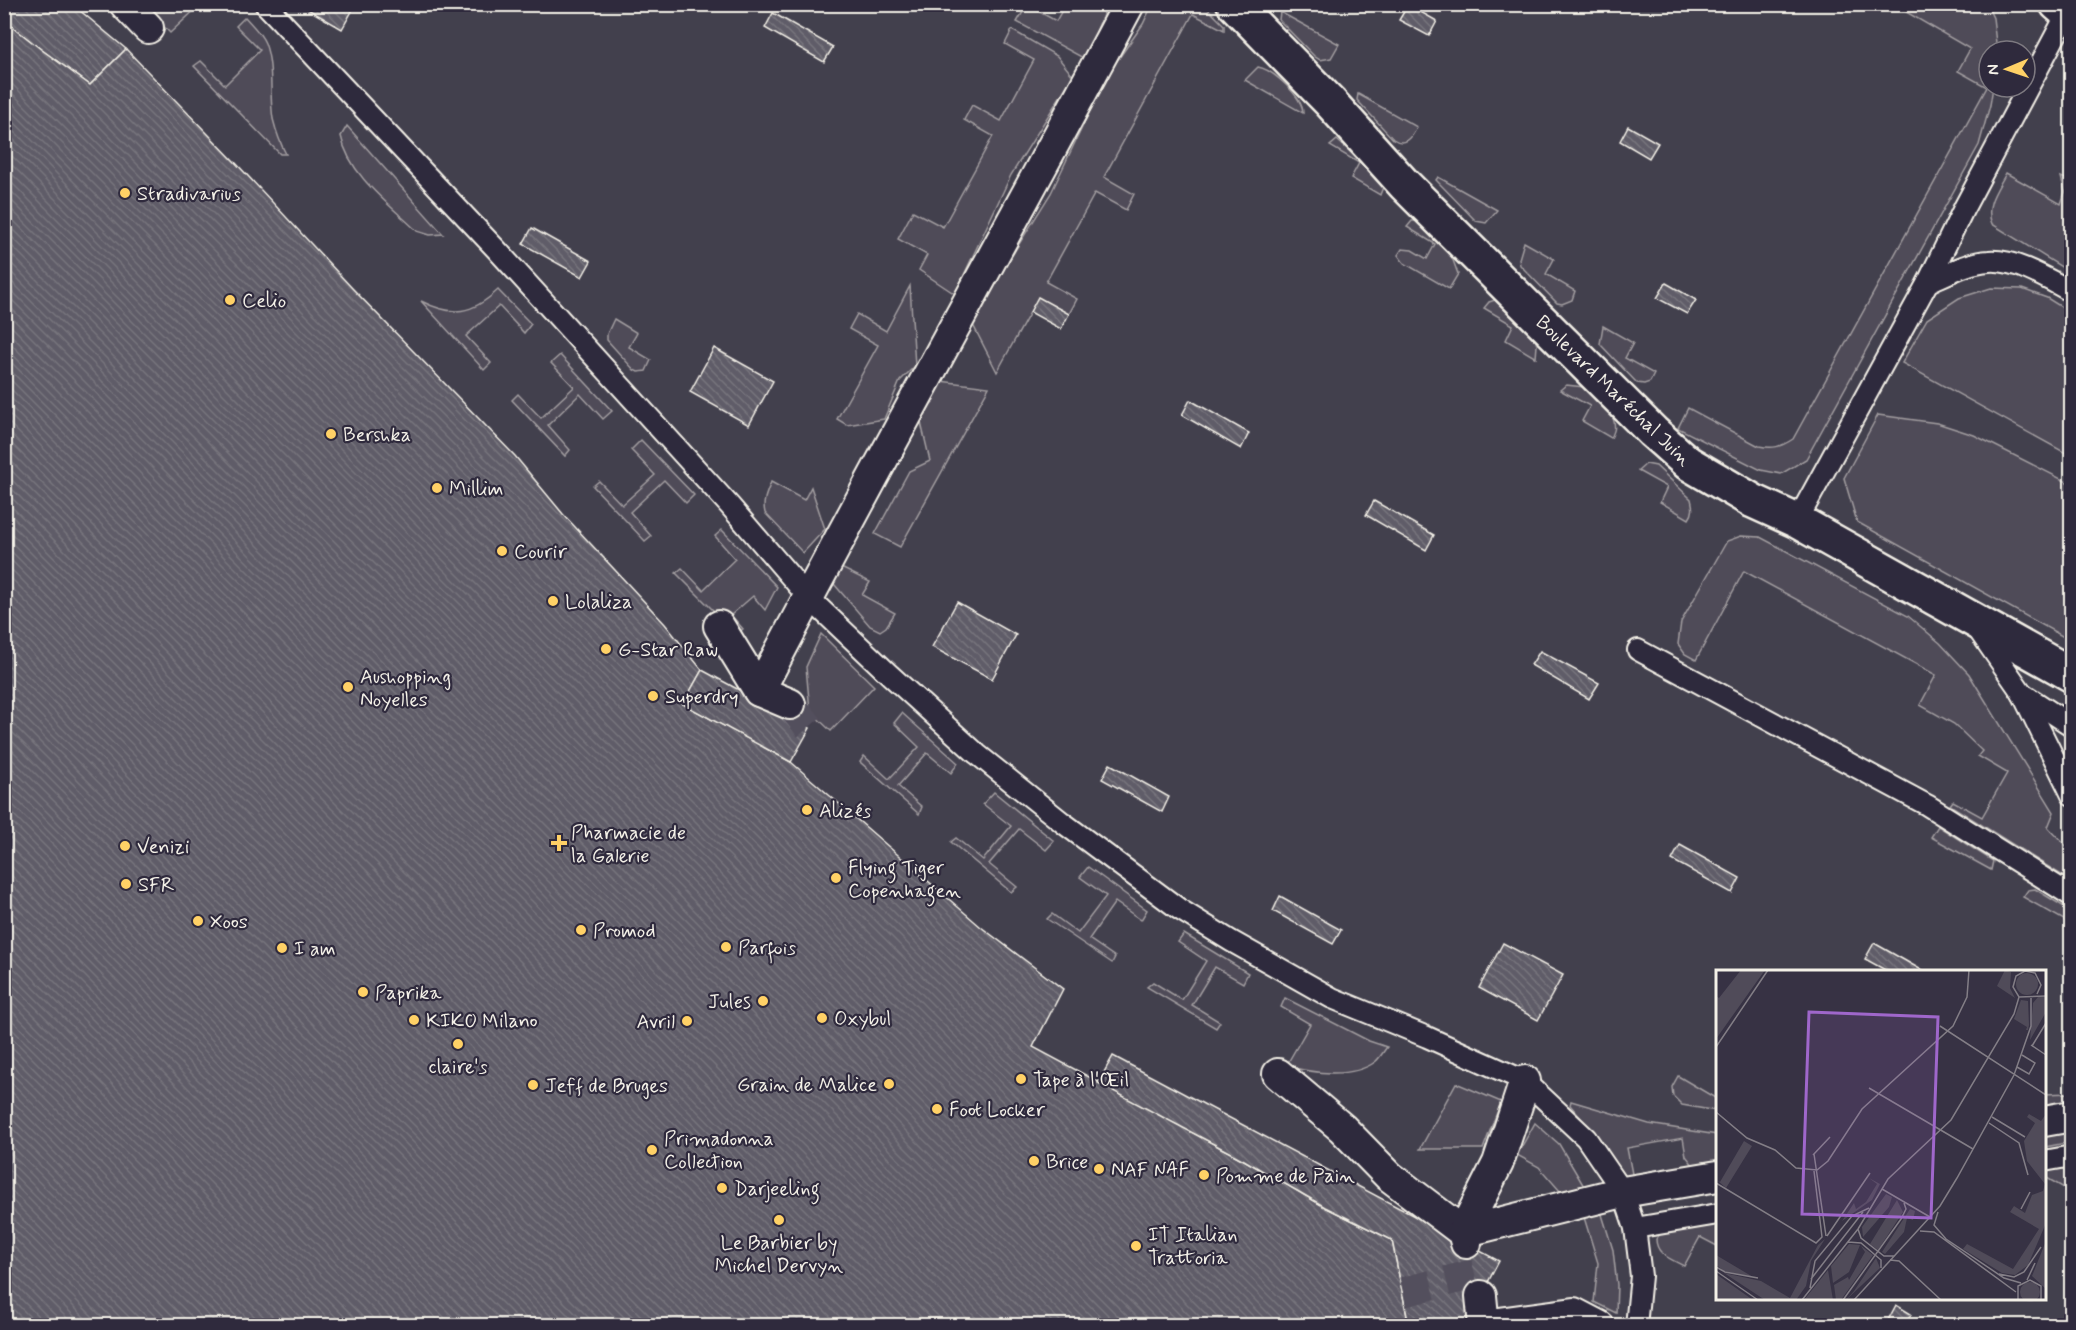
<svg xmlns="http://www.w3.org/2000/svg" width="2076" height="1330" font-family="Mynerve,sans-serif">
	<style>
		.built { fill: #433f4e; fill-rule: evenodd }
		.green { fill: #504b59; stroke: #a29ea0; stroke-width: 1.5 }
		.building { fill: url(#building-back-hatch); stroke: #f4f1e8; stroke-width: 1.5 }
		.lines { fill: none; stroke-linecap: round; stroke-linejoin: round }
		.pedestrian-tunnel { stroke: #534f5d; stroke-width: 30; stroke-dasharray: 30 15; stroke-linecap: butt }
		.service-casing { stroke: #f4f1e8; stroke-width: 24 }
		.pedestrian-casing { stroke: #f4f1e8; stroke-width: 34 }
		.minor-casing { stroke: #f4f1e8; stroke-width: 38 }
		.service { stroke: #2f2a3d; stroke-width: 20 }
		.pedestrian { stroke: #2f2a3d; stroke-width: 30 }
		.minor { stroke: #2f2a3d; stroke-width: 33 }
		.poi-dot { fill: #ffd166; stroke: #2f2a3d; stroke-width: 2 }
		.labels { text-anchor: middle; stroke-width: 4.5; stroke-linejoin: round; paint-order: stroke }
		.poi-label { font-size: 20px; fill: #f4f1e8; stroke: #2f2a3d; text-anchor: start }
		.street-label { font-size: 20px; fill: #f4f1e8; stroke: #2f2a3d }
		.inset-road { fill: none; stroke: #837e86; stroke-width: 1.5 }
		.view { fill: #9f67cb; fill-opacity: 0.15; stroke: #9f67cb; stroke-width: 3 }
		.inset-edge { fill: none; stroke: #f4f1e8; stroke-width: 3 }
	</style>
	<defs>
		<pattern id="building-back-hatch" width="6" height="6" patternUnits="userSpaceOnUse" patternTransform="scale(1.5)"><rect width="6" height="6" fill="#5f5c67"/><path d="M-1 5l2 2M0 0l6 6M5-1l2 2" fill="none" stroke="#77747d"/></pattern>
	</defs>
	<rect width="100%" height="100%" fill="#373244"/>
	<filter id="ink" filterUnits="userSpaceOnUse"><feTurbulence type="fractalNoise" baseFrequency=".0167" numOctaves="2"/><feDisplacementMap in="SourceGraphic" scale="12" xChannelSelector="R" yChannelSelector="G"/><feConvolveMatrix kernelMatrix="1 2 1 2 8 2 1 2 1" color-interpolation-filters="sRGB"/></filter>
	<g filter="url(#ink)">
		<!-- built -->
		<path class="built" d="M5 5H2071V1325H5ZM1989 51H2025V87H1989ZM1718 972H2044V1298H1718Z"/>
		<!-- green -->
		<g class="green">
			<path d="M151 5H200L170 33 150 12Z"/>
			<path d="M1027 5 1056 21 1065 5H1107L1085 59 1017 22Z"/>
			<path d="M1152 5H1204L1224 25V30L1193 14 1104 177 1134 194 1126 210 1095 193 1046 282 1077 299 1069 314 1038 298 997 372 971 321 1051 193 1107 75 1143 24Z"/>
			<path d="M1903 5H1987L1993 18 1997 51H1989V87H1993L1990 105 1979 145 1806 459 1781 474 1761 470 1678 428 1688 408 1759 446C1773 449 1781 447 1793 439L1987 87 1958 71 1970 49 1901 9Z"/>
			<path d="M1280 12 1339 44 1331 58 1320 60 1315 57 1279 20Z"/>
			<path d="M245 17C252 25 261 33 265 43 274 67 269 94 273 119 276 131 280 143 286 154H280L194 66 201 61 225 85 260 50 236 26Z"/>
			<path d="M1012 30 1057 56 1073 76 1011 175 955 294 919 270 927 255 898 239 913 211 943 227 993 136 964 120 972 105 1001 121 1034 60 1005 44Z"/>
			<path d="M1258 67C1272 69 1303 97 1303 113L1245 80Z"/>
			<path d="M1358 94 1417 127C1412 138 1405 147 1393 139L1357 100Z"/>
			<path d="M347 126 443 234 430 235 417 231C389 204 349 175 341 136Z"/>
			<path d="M1337 140 1381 180 1383 187 1380 195 1351 178 1359 163 1330 146Z"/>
			<path d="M2006 173 2061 204 2065 192 2061 177 2071 181V273L1992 224C1984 205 1998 189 2006 173Z"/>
			<path d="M1438 177 1497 210 1486 223 1476 221 1436 180Z"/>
			<path d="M1412 221H1417L1450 252 1458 274 1449 289 1404 263 1398 255 1402 249 1412 250 1427 259 1435 244 1407 227Z"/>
			<path d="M1524 242 1554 259 1546 274 1575 291 1572 300 1562 304 1557 303 1520 265 1519 259Z"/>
			<path d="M910 286 915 366 900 381 884 419 847 425 837 419 878 345 849 329 857 314 886 331Z"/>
			<path d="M1991 288 2022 289 2047 298 2071 313V456L1902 363 1927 319 1959 298Z"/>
			<path d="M498 290 531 324 524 333 499 306 466 336 491 363 484 370 421 301C453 317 472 314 498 290Z"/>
			<path d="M1495 300 1534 336 1537 345 1536 358 1506 340 1513 325 1484 308 1489 302Z"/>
			<path d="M614 319 637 333 629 347 651 360 646 371 638 372 634 370 607 340V334Z"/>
			<path d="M1603 326 1633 343 1625 358 1654 374 1650 382 1644 384 1637 383 1600 344Z"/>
			<path d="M560 355 612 411 603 419 580 394 548 425 570 450 565 456 512 400 518 394 541 418 574 387 551 363Z"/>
			<path d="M940 381 989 387 900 547 875 534 909 471 930 461 919 414 933 402Z"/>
			<path d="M1566 385 1584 387 1613 418C1616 426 1615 430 1611 438L1582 421 1590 406 1560 390Z"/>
			<path d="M1878 415 1937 423 1974 435 2071 484V641L1857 522 1844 478Z"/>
			<path d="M641 440 694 495 686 503 664 480 630 512 651 536 645 541 593 486 599 481 622 505 655 475 631 450Z"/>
			<path d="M1646 464 1656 466 1691 499C1693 507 1694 512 1689 519L1660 502 1667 487 1638 471Z"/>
			<path d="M771 482 804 500 811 487 825 529 803 553 765 513C762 501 767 493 771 482Z"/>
			<path d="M722 530 777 587 765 610 753 596 731 615 743 629 737 634 676 573 682 568 703 590 735 559 715 536Z"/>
			<path d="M1741 536 1760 537 1908 616 1940 643 1969 674 2054 812 2048 827 2071 851V881L1950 805 1953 801 1982 817 2007 773 1978 756 1982 751 1954 724 1920 705 1936 675 1744 571 1696 660 1685 654 1678 644 1681 622 1727 541Z"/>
			<path d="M837 566 870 582 862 595 895 613 886 627 880 631 870 626 834 584Z"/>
			<path d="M821 634 874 686 831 731 810 711 806 667Z"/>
			<path d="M902 713 958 763 951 773 927 753 898 786 922 807 919 814 860 762 864 756 889 779 919 747 894 723Z"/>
			<path d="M994 792 1054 841 1046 850 1019 829 989 864 1017 887 1011 892 951 842 956 838 983 860 1011 826 983 804Z"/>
			<path d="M1938 826 1993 861 1991 870 1931 837Z"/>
			<path d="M1088 867 1147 910 1141 920 1115 902 1089 939 1115 957 1112 963 1047 919 1052 914 1078 933 1106 896 1080 877Z"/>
			<path d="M2035 889 2071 911V924L2023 897 2028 890Z"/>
			<path d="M1184 934 1248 973 1243 983 1215 967 1192 1005 1220 1022 1216 1028 1147 987 1153 982 1182 1000 1206 961 1178 942Z"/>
			<path d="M1285 998 1369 1041 1387 1047C1383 1052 1380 1058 1375 1062 1352 1079 1312 1073 1286 1066L1310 1024 1281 1007Z"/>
			<path d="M1678 1076 1717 1099V1111L1682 1105 1673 1096 1672 1087Z"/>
			<path d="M1456 1083 1501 1102 1483 1149H1420Z"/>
			<path d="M2071 1093V1104L2045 1108 2044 1094Z"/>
			<path d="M1571 1101 1649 1124 1717 1135V1166L1697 1170 1686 1156 1683 1138 1627 1148 1633 1179 1621 1180 1607 1149 1570 1105Z"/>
			<path d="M1535 1123 1559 1144 1585 1188 1560 1191 1539 1167 1517 1155Z"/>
			<path d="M2071 1128V1142L2045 1147V1132Z"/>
			<path d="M2071 1167V1192L2045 1177V1171Z"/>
			<path d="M1600 1208 1613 1250 1617 1285 1616 1313 1594 1302 1598 1263 1583 1214Z"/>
			<path d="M1717 1223V1246L1700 1237 1684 1266C1671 1259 1656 1255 1656 1239L1662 1232Z"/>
		</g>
		<!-- building -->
		<g class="building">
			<path d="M4 4H72L126 49 90 85 42 50 4 20Z"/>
			<path d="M299 4H356L342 29Z"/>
			<path d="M1408 5 1437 21 1429 36 1399 20Z"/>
			<path d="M773 13 833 47 824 62 765 28Z"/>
			<path d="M4 20 42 50 90 85 126 49 234 161 352 288 515 456 563 514 665 624 702 670 683 704 791 762 981 927 1063 989 1033 1047 1244 1160 1325 1207 1392 1240 1409 1326H4Z"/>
			<path d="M1628 126 1658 143 1649 158 1620 141Z"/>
			<path d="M532 228 591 261 582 277 523 244Z"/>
			<path d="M1666 283 1696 300 1687 314 1657 298Z"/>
			<path d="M1038 297 1069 314 1061 329 1030 312Z"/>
			<path d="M714 348 773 381 749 425 690 392Z"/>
			<path d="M1190 400 1249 433 1241 449 1182 415Z"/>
			<path d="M1374 501 1434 535 1426 550 1366 515Z"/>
			<path d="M957 602 1016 635 992 679 932 647Z"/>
			<path d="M1540 651 1599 683 1589 699 1531 665Z"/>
			<path d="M702 670 810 728 791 762 683 704Z"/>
			<path d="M1110 764 1169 797 1162 812 1102 779Z"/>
			<path d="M1680 845 1740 878 1732 893 1672 860Z"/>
			<path d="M1280 896 1341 930 1333 944 1273 911Z"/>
			<path d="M1503 943 1563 975 1538 1020 1479 988Z"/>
			<path d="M1874 943 1904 960 1925 972H1889L1865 959Z"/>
			<path d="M1113 1056 1499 1261 1465 1326H1409L1392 1240 1325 1207 1244 1160 1098 1083Z"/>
			<path d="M1896 1305 1911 1314 1905 1326H1885Z"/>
		</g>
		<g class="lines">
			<!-- pedestrian-tunnel -->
			<g class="pedestrian-tunnel">
				<path d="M790 704 810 728"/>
				<path d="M1403 1292 1475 1274"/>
			</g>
			<defs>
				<g id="service">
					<path d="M265 4 497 250 730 506 808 597 890 675 977 754 1062 822 1179 909 1231 941 1332 998 1427 1037 1525 1081 1586 1138 1623 1192 1635 1228 1641 1276 1636 1326"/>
					<path d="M1928 282C1947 274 1968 262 1989 261 2016 259 2049 280 2072 292"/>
					<path d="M1797 521 1928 282 1964 208 2067 14"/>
					<path d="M1977 628 2022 693 2072 795"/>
					<path d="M1638 650 1927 805 2072 896"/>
					<path d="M2022 693 2072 726"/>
					<path d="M2044 1161 2072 1156"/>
					<path d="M1635 1228 1718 1214"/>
				</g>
				<g id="pedestrian">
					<path d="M125 4 148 28"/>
					<path d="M719 626 759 691 790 704"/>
					<path d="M759 691C879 461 1007 234 1129 4"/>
					<path d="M1278 1074 1342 1128 1389 1176 1463 1232 1466 1243"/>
					<path d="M2044 1121 2072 1116"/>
					<path d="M1463 1232 1623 1192 1718 1176"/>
					<path d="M1463 1232 1498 1163 1525 1081"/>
					<path d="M1481 1296 1484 1326"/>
					<path d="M1484 1325 1574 1313 1599 1326"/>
				</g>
				<g id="minor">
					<path d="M1234 4 1330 102 1404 184 1653 432 1688 463 1753 501 1797 521 2072 675"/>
					<path d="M2057 4 2072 17"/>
				</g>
			</defs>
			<!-- service casing -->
			<use href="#service" class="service-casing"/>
			<!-- pedestrian casing -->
			<use href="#pedestrian" class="pedestrian-casing"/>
			<!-- minor casing -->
			<use href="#minor" class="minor-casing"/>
			<!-- service -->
			<use href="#service" class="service"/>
			<!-- pedestrian -->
			<use href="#pedestrian" class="pedestrian"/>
			<!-- minor -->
			<use href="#minor" class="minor"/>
		</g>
	</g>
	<!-- markers -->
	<g class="poi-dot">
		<circle cx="125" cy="193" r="6"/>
		<circle cx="230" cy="300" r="6"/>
		<circle cx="331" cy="434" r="6"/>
		<circle cx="437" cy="488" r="6"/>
		<circle cx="502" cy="551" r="6"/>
		<circle cx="553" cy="601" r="6"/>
		<circle cx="606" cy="649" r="6"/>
		<circle cx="348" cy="687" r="6"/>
		<circle cx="653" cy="696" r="6"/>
		<circle cx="807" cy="810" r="6"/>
		<path d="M556 834h6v6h6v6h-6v6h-6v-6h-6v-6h6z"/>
		<circle cx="125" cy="846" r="6"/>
		<circle cx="836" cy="878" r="6"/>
		<circle cx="126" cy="884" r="6"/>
		<circle cx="198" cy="921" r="6"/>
		<circle cx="581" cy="930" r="6"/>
		<circle cx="726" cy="947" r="6"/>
		<circle cx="282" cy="948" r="6"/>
		<circle cx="363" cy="992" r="6"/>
		<circle cx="763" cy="1001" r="6"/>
		<circle cx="822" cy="1018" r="6"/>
		<circle cx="414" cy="1020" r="6"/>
		<circle cx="687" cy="1021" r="6"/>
		<circle cx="458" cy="1044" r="6"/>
		<circle cx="1021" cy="1079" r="6"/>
		<circle cx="889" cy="1084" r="6"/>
		<circle cx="533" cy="1085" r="6"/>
		<circle cx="937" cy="1109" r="6"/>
		<circle cx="652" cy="1150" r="6"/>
		<circle cx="1034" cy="1161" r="6"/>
		<circle cx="1099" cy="1169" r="6"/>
		<circle cx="1204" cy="1175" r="6"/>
		<circle cx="722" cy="1188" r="6"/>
		<circle cx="779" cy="1220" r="6"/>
		<circle cx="1136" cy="1246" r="6"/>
	</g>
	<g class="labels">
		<!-- poi labels -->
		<g class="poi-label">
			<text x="137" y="200">Stradivarius</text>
			<text x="242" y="307">Celio</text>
			<text x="343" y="441">Bershka</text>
			<text x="449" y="495">Millim</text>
			<text x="514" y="558">Courir</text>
			<text x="565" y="608">Lolaliza</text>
			<text x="618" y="656">G-Star Raw</text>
			<text x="360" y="683">Aushopping<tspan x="360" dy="23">Noyelles</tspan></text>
			<text x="665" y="703">Superdry</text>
			<text x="819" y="817">Alizés</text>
			<text x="571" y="839">Pharmacie de<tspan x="571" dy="23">la Galerie</tspan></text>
			<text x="137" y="853">Venizi</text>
			<text x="848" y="874">Flying Tiger<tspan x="848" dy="23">Copenhagen</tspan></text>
			<text x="138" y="891">SFR</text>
			<text x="210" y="928">Xoos</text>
			<text x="593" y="937">Promod</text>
			<text x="738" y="954">Parfois</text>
			<text x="294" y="955">I am</text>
			<text x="375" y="999">Paprika</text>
			<text x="751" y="1008" text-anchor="end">Jules</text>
			<text x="834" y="1025">Oxybul</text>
			<text x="426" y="1027">KIKO Milano</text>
			<text x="675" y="1028" text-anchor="end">Avril</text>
			<text x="458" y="1073" text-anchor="middle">claire's</text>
			<text x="1033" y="1086">Tape à l'Œil</text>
			<text x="877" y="1091" text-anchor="end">Grain de Malice</text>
			<text x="545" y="1092">Jeff de Bruges</text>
			<text x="949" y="1116">Foot Locker</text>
			<text x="664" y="1145">Primadonna<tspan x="664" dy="23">Collection</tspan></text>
			<text x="1046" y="1168">Brice</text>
			<text x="1111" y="1176">NAF NAF</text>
			<text x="1216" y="1182">Pomme de Pain</text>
			<text x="734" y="1195">Darjeeling</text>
			<text x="1148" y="1241">IT Italian<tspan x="1148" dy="23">Trattoria</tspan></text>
			<text x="779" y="1249" text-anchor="middle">Le Barbier by<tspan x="779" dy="23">Michel Dervyn</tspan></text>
		</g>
		<!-- street labels -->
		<g class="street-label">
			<text transform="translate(1614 390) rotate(44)" y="7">Boulevard Maréchal Juin</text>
		</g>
	</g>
	<!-- overview -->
	<g transform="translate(1716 970)">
		<rect width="330" height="330" fill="#373244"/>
		<path d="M25 0H49L0 69V26L3 28ZM289 0 295 2 294 18 299 28 281 16ZM300 14a11 11 0 1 1 22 0a11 11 0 1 1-22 0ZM322 27H330V42L314 70 317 33ZM305 30 312 31 313 55 312 60H310L311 57 298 49ZM313 144 325 151 330 144V253L312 295 299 305 286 303 247 279 251 274 297 299 323 259 294 242 298 236 309 243 316 225 327 221 329 214 311 191 308 171 319 153 311 147ZM28 171 36 176 10 218 1 210 4 212ZM153 208 164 214 156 230 126 251 138 233 140 239 150 232 161 214ZM170 224 176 227 173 237 147 267 146 257ZM181 230 187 242 162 280 154 274ZM194 239 199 241 197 250 191 248 188 262 169 284 166 282ZM109 269 95 291 90 316 80 330H49L8 303 45 311 74 328 102 275ZM330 271V319L316 306ZM133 274 144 275 133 302 117 313 115 296ZM145 276 157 285 125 330H120L118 315 132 307 133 310 149 282ZM0 285 37 307 8 301 0 295ZM160 288 164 298 130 330 138 321ZM112 300 117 330H88ZM0 304 37 330H0ZM304 322a10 10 0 1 1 20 0a10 10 0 1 1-20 0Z" fill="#504b59"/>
		<path class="inset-road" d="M321 24 325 15 319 3 309 1 300 6 297 17 303 27 330 26M224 56 330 125M315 75 330 85M316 76 330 53M0 77 52 0M301 97 313 104 319 93 306 85M153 118 257 179M0 142 31 168 59 180 80 198 101 200 112 191 146 139 237 56 251 27 253 0M276 147 309 167M273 153 303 173 312 205M98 184 110 266M97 185 114 167M0 213 100 273 106 267 98 201M166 219 214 247M305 239 314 222M222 242 218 255 230 269 288 308 305 313M142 259 145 268 168 286H178M204 261 218 262 300 322M111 266 154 203M132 272 145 273 165 290V298M174 290 183 291 225 330M0 297 9 302 42 308M0 301 42 330M283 304 298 307 308 302 325 277M95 309 147 242M311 310 319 293M94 318 99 291 136 246 153 238M86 330 142 259 172 209 235 150 298 44 303 27M127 330 185 249 190 239 188 233M138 330 224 236 241 208 298 105 315 56V28M302 330V316L314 310 325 316V330"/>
		<path class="view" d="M93 42 222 47 215 248 86 244Z"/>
		<rect width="330" height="330" class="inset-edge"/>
	</g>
	<!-- margin -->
	<rect width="2076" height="1330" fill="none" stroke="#2f2a3d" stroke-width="24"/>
	<rect x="12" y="12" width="2052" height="1306" fill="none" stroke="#f4f1e8" stroke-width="2" filter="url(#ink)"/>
	<!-- north arrow -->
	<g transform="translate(2007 69) rotate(268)"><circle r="28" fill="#2f2a3d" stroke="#7e7a81" stroke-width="1.5"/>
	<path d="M0-4.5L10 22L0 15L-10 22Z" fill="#ffd166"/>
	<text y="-9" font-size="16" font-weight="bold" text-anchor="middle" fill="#f4f1e8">N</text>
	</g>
</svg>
